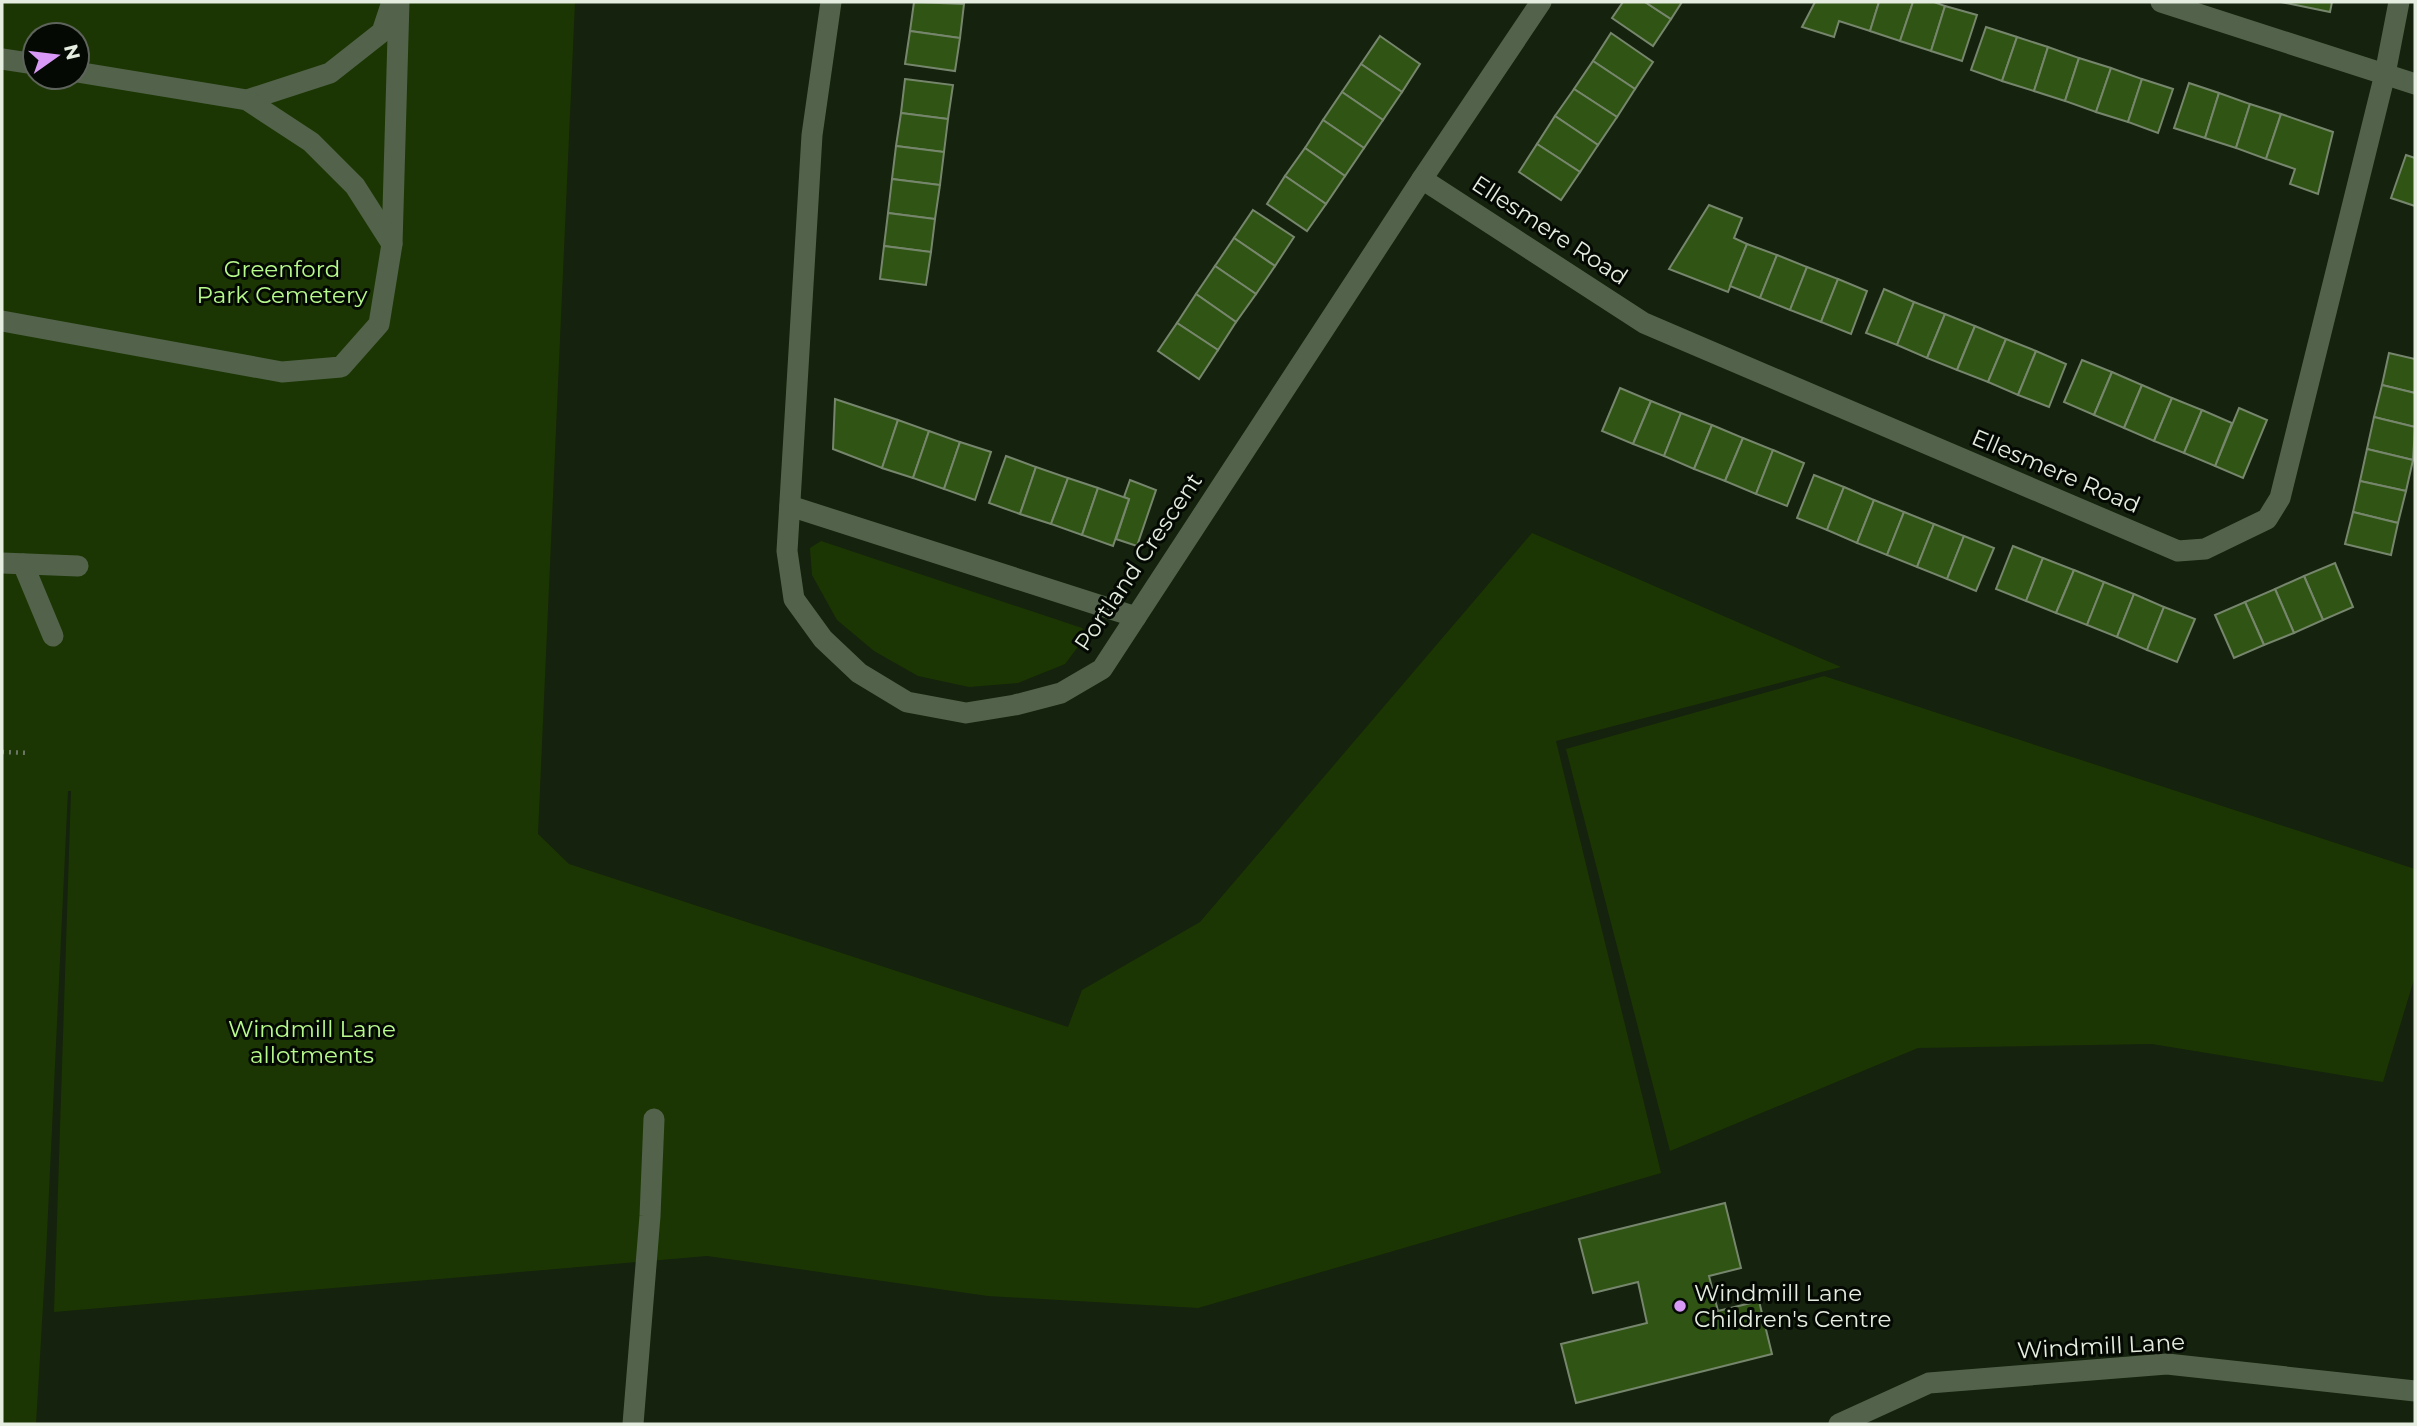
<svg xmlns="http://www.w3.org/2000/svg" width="2417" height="1426" font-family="Montserrat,sans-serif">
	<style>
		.green { fill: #1b3603; fill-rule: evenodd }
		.building { fill: #305413; stroke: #76866d; stroke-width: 2 }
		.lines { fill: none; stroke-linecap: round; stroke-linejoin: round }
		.path { stroke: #6b7664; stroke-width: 4.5; stroke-dasharray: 2 5; stroke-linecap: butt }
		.minor { stroke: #53634b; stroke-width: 21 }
		.poi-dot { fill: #d99af7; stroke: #050903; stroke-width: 2.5 }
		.labels { text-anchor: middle; stroke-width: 6; stroke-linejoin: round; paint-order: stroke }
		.street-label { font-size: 23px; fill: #e4eddf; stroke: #050903 }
		.park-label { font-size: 23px; fill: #b8fb8d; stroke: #050903 }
		.poi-label { font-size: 23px; fill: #e4eddf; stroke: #050903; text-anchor: start }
	</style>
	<rect width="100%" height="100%" fill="#15220d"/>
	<!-- green -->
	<g class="green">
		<path d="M2 2H575L538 834 569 864 1068 1027 1082 990 1200 922 1532 533 1841 667 1556 741 1661 1173 1198 1308 988 1296 707 1256 54 1312 71 791H68L46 1255 36 1424H2ZM35 35H77V77H35Z"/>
		<path d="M821 541 1082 628 1087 635 1065 664 1018 683 969 687 918 676 874 651 837 620 812 575 810 548Z"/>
		<path d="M1824 676 2415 869V976L2383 1082 2152 1044 1918 1048 1670 1151 1566 749Z"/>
	</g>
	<!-- building -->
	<g class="building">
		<path d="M914 2 964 4 960 38 910 31Z"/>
		<path d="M1623 2H1645L1671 19 1653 46 1612 18Z"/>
		<path d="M1645 2H1682L1671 19Z"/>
		<path d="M1815 2H1879L1870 31 1839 21 1834 37 1802 27Z"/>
		<path d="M1879 2H1913L1900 41 1870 31Z"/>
		<path d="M1913 2H1934L1945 6 1931 51 1900 41Z"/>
		<path d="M2281 2H2332L2330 12Z"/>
		<path d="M1945 6 1977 15 1962 61 1931 51Z"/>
		<path d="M1986 27 2017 37 2002 81 1971 70Z"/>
		<path d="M910 31 960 38 955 71 905 64Z"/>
		<path d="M1611 33 1653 62 1635 89 1593 61Z"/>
		<path d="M1380 36 1420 64 1402 92 1361 64Z"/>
		<path d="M2017 37 2048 47 2034 91 2002 81Z"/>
		<path d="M2048 47 2079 58 2065 101 2034 91Z"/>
		<path d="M2079 58 2111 68 2096 112 2065 101Z"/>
		<path d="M1593 61 1635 89 1617 117 1574 89Z"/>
		<path d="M1361 64 1402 92 1383 120 1342 92Z"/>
		<path d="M2111 68 2142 79 2128 122 2096 112Z"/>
		<path d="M905 79 953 85 948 119 901 113Z"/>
		<path d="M2142 79 2173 89 2158 133 2128 122Z"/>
		<path d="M2189 83 2219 93 2205 138 2174 128Z"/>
		<path d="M1574 89 1617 117 1598 145 1555 116Z"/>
		<path d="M1342 92 1383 120 1364 148 1323 120Z"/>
		<path d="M2219 93 2250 104 2236 148 2205 138Z"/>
		<path d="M2250 104 2281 114 2266 159 2236 148Z"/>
		<path d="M901 113 948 119 944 152 896 146Z"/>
		<path d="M2281 114 2333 132 2318 194 2290 184 2295 169 2266 159Z"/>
		<path d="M1555 116 1598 145 1580 172 1537 144Z"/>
		<path d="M1323 120 1364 148 1345 176 1305 148Z"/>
		<path d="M1537 144 1580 172 1561 200 1519 172Z"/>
		<path d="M896 146 944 152 940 185 892 179Z"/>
		<path d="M1305 148 1345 176 1326 204 1285 176Z"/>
		<path d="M2406 155 2415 158V206L2391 198Z"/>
		<path d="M1285 176 1326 204 1307 231 1267 204Z"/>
		<path d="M892 179 940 185 935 219 888 213Z"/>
		<path d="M1709 205 1742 218 1734 238 1747 244 1728 292 1669 269Z"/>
		<path d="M1253 210 1294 237 1275 266 1234 238Z"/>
		<path d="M888 213 935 219 931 252 884 246Z"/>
		<path d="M1234 238 1275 266 1256 294 1215 266Z"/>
		<path d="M1747 244 1777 255 1760 298 1730 286Z"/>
		<path d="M884 246 931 252 926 285 880 279Z"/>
		<path d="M1777 255 1807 267 1790 310 1760 298Z"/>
		<path d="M1215 266 1256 294 1236 322 1196 294Z"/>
		<path d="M1807 267 1838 279 1821 322 1790 310Z"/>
		<path d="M1838 279 1867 291 1851 334 1821 322Z"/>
		<path d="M1884 289 1914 302 1897 345 1866 333Z"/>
		<path d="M1196 294 1236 322 1218 350 1177 323Z"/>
		<path d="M1914 302 1945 314 1927 358 1897 345Z"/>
		<path d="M1945 314 1975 326 1957 370 1927 358Z"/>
		<path d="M1177 323 1218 350 1199 379 1158 351Z"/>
		<path d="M1975 326 2006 339 1988 382 1957 370Z"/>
		<path d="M2006 339 2036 351 2018 395 1988 382Z"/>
		<path d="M2036 351 2066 364 2049 407 2018 395Z"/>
		<path d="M2389 353 2415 359V393L2382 385Z"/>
		<path d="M2082 360 2112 372 2094 415 2064 402Z"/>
		<path d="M2112 372 2142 385 2124 428 2094 415Z"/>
		<path d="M2142 385 2172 398 2154 441 2124 428Z"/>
		<path d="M2382 385 2415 393V427L2374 417Z"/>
		<path d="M1620 388 1651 401 1633 444 1602 431Z"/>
		<path d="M2172 398 2202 410 2184 453 2154 441Z"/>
		<path d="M835 399 898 420 882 468 833 449Z"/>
		<path d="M1651 401 1681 413 1664 456 1633 444Z"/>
		<path d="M2239 408 2267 420 2243 478 2215 466Z"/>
		<path d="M2202 410 2232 423 2215 466 2184 453Z"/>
		<path d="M1681 413 1712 425 1694 469 1664 456Z"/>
		<path d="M2374 417 2415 427 2413 460 2367 449Z"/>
		<path d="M898 420 929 431 913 478 882 468Z"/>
		<path d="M1712 425 1743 438 1725 481 1694 469Z"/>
		<path d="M929 431 960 442 944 489 913 478Z"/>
		<path d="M1743 438 1773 450 1756 494 1725 481Z"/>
		<path d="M960 442 991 452 975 500 944 489Z"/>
		<path d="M2367 449 2413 460 2406 491 2360 481Z"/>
		<path d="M1773 450 1804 463 1787 506 1756 494Z"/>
		<path d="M1006 456 1036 467 1020 514 989 503Z"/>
		<path d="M1036 467 1068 478 1051 524 1020 514Z"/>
		<path d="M1814 475 1844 487 1827 530 1797 518Z"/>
		<path d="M1068 478 1098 488 1082 535 1051 524Z"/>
		<path d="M1130 480 1156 490 1137 546 1116 539 1129 499 1124 497Z"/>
		<path d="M2360 481 2406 491 2398 523 2353 512Z"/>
		<path d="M1844 487 1874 500 1857 543 1827 530Z"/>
		<path d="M1098 488 1129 499 1113 546 1082 535Z"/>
		<path d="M1874 500 1904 512 1887 555 1857 543Z"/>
		<path d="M1904 512 1934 524 1917 567 1887 555Z"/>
		<path d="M2353 512 2398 523 2391 555 2345 544Z"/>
		<path d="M1934 524 1964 536 1947 579 1917 567Z"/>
		<path d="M1964 536 1994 548 1976 591 1947 579Z"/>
		<path d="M2013 546 2043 558 2026 601 1996 589Z"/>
		<path d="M2043 558 2074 570 2056 613 2026 601Z"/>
		<path d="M2335 563 2353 607 2323 620 2304 576Z"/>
		<path d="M2074 570 2104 582 2087 625 2056 613Z"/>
		<path d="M2304 576 2323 620 2294 633 2275 589Z"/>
		<path d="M2104 582 2134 594 2117 637 2087 625Z"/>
		<path d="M2275 589 2294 633 2264 645 2245 602Z"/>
		<path d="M2134 594 2164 607 2147 650 2117 637Z"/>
		<path d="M2245 602 2264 645 2234 658 2215 615Z"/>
		<path d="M2164 607 2195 619 2177 662 2147 650Z"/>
		<path d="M1725 1203 1741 1268 1709 1276 1718 1311 1759 1301 1772 1354 1576 1403 1561 1344 1647 1323 1638 1282 1593 1293 1579 1239Z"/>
	</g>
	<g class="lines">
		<!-- path -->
		<path class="path" d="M2 752 29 753"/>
		<!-- minor -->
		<g class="minor">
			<path d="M831 2 812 135 787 551 794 599 823 639 859 673 907 702 966 713 1015 705 1061 693 1102 669 1422 179 1541 2"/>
			<path d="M2161 2 2415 84"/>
			<path d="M2 59 35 64"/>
			<path d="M247 100 330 73 382 32 392 2"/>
			<path d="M1422 179 1644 323 2178 551 2205 549 2267 519 2280 498 2385 74 2399 2"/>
			<path d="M392 244 399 2"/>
			<path d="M2 321 282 372 341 367 379 324 392 244 355 186 311 142 247 100 77 72"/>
			<path d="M790 506 1136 617"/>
			<path d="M2 563 78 566"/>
			<path d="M23 564 53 636"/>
			<path d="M633 1424 650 1216 654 1119"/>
			<path d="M1839 1424 1929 1383 2167 1364 2415 1391"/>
		</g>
	</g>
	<!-- markers -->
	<circle class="poi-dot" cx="1680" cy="1306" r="7"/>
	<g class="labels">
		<!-- street labels -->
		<g class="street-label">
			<text transform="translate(1550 230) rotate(33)" y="8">Ellesmere Road</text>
			<text transform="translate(2056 471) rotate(23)" y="8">Ellesmere Road</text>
			<text transform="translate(1138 562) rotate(-56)" y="8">Portland Crescent</text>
			<text transform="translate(2101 1346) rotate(-3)" y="8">Windmill Lane</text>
		</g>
		<!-- park labels -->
		<g class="park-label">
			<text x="282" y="277">Greenford<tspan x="282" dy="26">Park Cemetery</tspan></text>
			<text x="312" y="1037">Windmill Lane<tspan x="312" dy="26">allotments</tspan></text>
		</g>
		<!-- poi labels -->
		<g class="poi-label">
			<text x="1694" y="1301">Windmill Lane<tspan x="1694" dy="26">Children's Centre</tspan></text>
		</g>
	</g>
	<!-- border -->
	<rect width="2417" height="1426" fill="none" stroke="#e4eddf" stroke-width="7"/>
	<!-- north arrow -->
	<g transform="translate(56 56) rotate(76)"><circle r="33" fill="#050903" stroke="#5e645b" stroke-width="2"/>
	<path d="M0-5L12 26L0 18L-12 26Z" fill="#d99af7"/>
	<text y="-10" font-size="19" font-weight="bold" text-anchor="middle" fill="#e4eddf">N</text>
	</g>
</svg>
